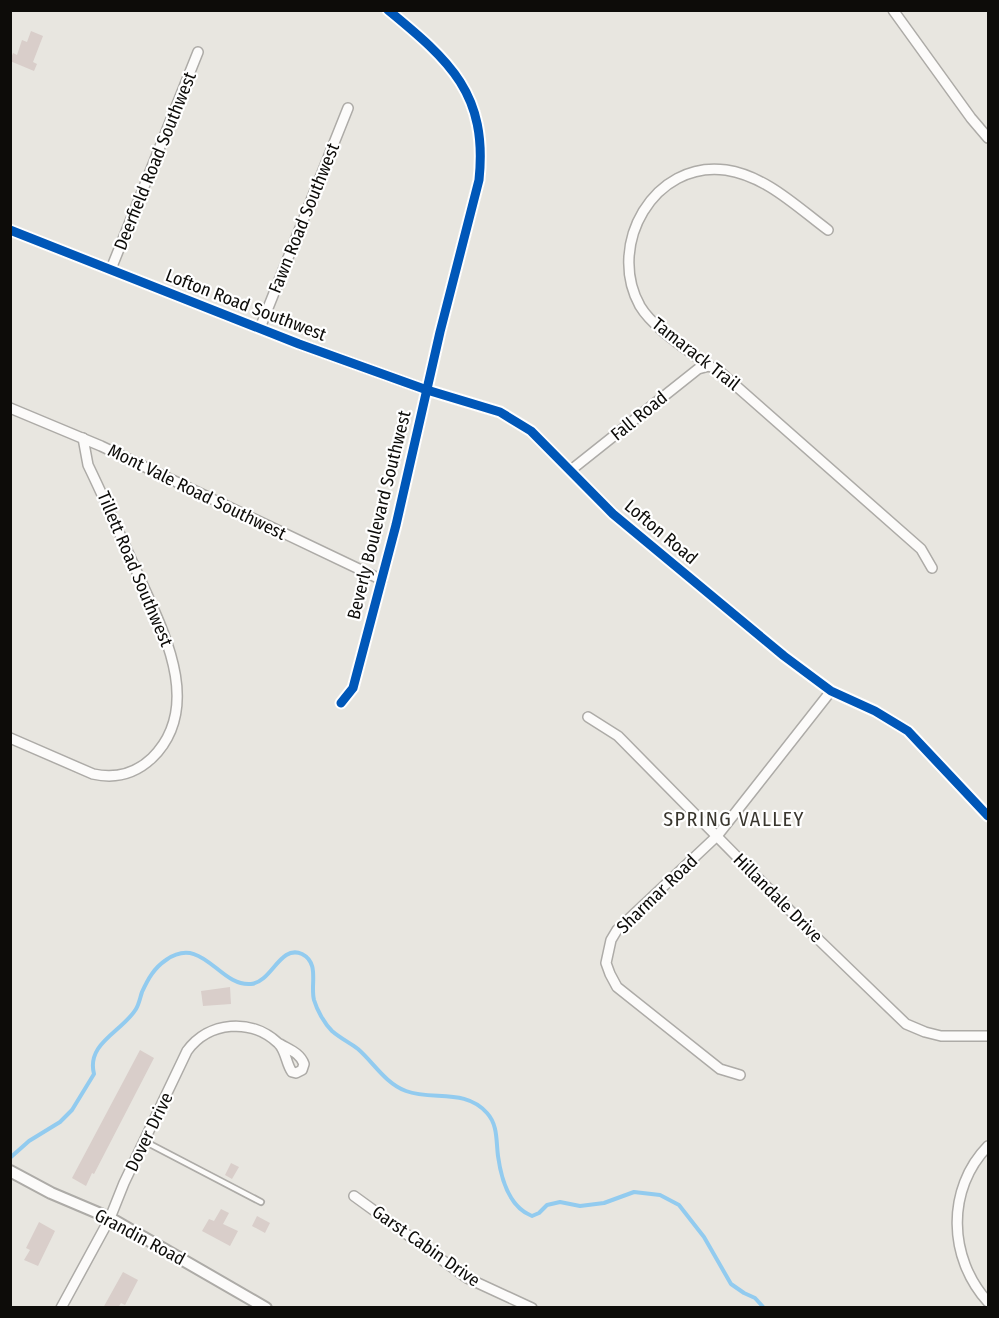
<svg xmlns="http://www.w3.org/2000/svg" width="999" height="1318" font-family="'Fira Sans Condensed',sans-serif">
	<style>
		.lines { fill: none; stroke-linecap: round; stroke-linejoin: round }
		.stream { stroke: #92cbef; stroke-width: 4 }
		.building { fill: #d9ceca }
		.service-casing { stroke: #adaba7; stroke-width: 8 }
		.minor-casing { stroke: #adaba7; stroke-width: 12 }
		.tertiary-casing { stroke: #adaba7; stroke-width: 14 }
		.service { stroke: #fcfbfa; stroke-width: 4.5 }
		.minor { stroke: #fcfbfa; stroke-width: 9 }
		.tertiary { stroke: #fcfbfa; stroke-width: 10 }
		.cycleway-casing { stroke: #fff; stroke-width: 13 }
		.cycleway { stroke: #0057b8; stroke-width: 9 }
		.labels { text-anchor: middle; stroke-width: 4.5; stroke-linejoin: round; paint-order: stroke }
		.street-label { font-size: 18px; fill: #0d0c09; stroke: #fff }
		.neighbourhood-label { font-size: 20px; letter-spacing: 1.5px; fill: #39362e; stroke: #fff }
	</style>
	<rect width="100%" height="100%" fill="#e8e6e0"/>
	<g class="lines">
		<!-- stream -->
		<path class="stream" d="M11 1157 29 1141 60 1122 72 1110 94 1074C86 1043 122 1032 136 1009 139 1004 140 998 142 992 148 979 154 968 166 960 203 934 219 987 251 984 272 982 280 944 302 954 320 963 310 985 314 1000 317 1010 324 1023 332 1031 340 1038 350 1043 358 1049 374 1063 385 1083 406 1091 433 1101 465 1088 487 1113 498 1125 496 1141 498 1156 501 1178 509 1207 532 1216L539 1213 547 1205 560 1202 580 1206 604 1203 634 1192 660 1195 679 1205 704 1237 731 1284 744 1293 755 1298 764 1308"/>
	</g>
	<!-- building -->
	<g class="building">
		<path d="M31 31 43 36 33 62 37 64 34 71 10 61 13 53 17 55 22 40 27 42Z"/>
		<path d="M230 987 231 1004 203 1006 201 991Z"/>
		<path d="M140 1050 154 1058 94 1174 92 1173 86 1186 72 1178Z"/>
		<path d="M231 1163 239 1167 232 1179 225 1175Z"/>
		<path d="M221 1209 229 1213 223 1224 238 1231 230 1246 202 1231 209 1219 214 1221Z"/>
		<path d="M257 1216 270 1223 265 1233 252 1226Z"/>
		<path d="M39 1222 55 1231 38 1266 24 1260 30 1250 26 1248Z"/>
		<path d="M123 1272 138 1280 125 1305 121 1303 118 1308H103Z"/>
	</g>
	<g class="lines">
		<defs>
			<path id="service" d="M144 1141 261 1202"/>
			<g id="minor">
				<path d="M893 10 971 118 988 138"/>
				<path d="M10 230 299 344 427 390 500 412 531 431 613 514 784 656 831 691 875 711 908 731 988 816"/>
				<path d="M828 230C797 207 766 176 726 170 654 160 606 245 640 306 653 328 688 350 709 366L718 370 921 549 932 568"/>
				<path d="M111 269 198 52"/>
				<path d="M260 328 348 108"/>
				<path d="M10 408 101 446 382 580"/>
				<path d="M571 470 698 369 709 366"/>
				<path d="M341 703 353 688 396 525 440 332 479 180C488 94 450 61 388 10"/>
				<path d="M588 717 618 736 818 939 906 1024 925 1032 941 1036H988"/>
				<path d="M10 738 93 774C115 779 135 774 152 758 206 705 160 625 136 570 120 535 105 500 88 465L83 438"/>
				<path d="M740 1075 720 1069 617 987 610 974 606 963 611 940 617 930 717 836 831 691"/>
				<path d="M988 1146C946 1189 948 1258 988 1302"/>
				<path d="M354 1196 467 1278 532 1308"/>
				<path d="M61 1308 110 1218 124 1183 187 1051C209 1021 251 1018 278 1043 286 1050 286 1064 292 1072L296 1073 302 1070 304 1064C300 1053 290 1050 280 1044"/>
			</g>
			<path id="tertiary" d="M10 1171 51 1193 110 1218 266 1308"/>
		</defs>
		<!-- service casing -->
		<use href="#service" class="service-casing"/>
		<!-- minor casing -->
		<use href="#minor" class="minor-casing"/>
		<!-- tertiary casing -->
		<use href="#tertiary" class="tertiary-casing"/>
		<!-- service -->
		<use href="#service" class="service"/>
		<!-- minor -->
		<use href="#minor" class="minor"/>
		<!-- tertiary -->
		<use href="#tertiary" class="tertiary"/>
		<defs>
			<g id="cycleway">
				<path d="M10 230 299 344 427 390 500 412 531 431 613 514 784 656 831 691 875 711 908 731 988 816"/>
				<path d="M341 703 353 688 396 525 440 332 479 180C488 94 450 61 388 10"/>
			</g>
		</defs>
		<!-- cycleway casing -->
		<use href="#cycleway" class="cycleway-casing"/>
		<!-- cycleway -->
		<use href="#cycleway" class="cycleway"/>
	</g>
	<g class="labels">
		<!-- street labels -->
		<g class="street-label">
			<text transform="translate(155 161) rotate(-68)" y="6">Deerfield Road Southwest</text>
			<text transform="translate(304 218) rotate(-68)" y="6">Fawn Road Southwest</text>
			<text transform="translate(246 305) rotate(21)" y="6">Lofton Road Southwest</text>
			<text transform="translate(696 354) rotate(38)" y="6">Tamarack Trail</text>
			<text transform="translate(639 416) rotate(-39)" y="6">Fall Road</text>
			<text transform="translate(197 492) rotate(26)" y="6">Mont Vale Road Southwest</text>
			<text transform="translate(379 515) rotate(-76)" y="6">Beverly Boulevard Southwest</text>
			<text transform="translate(661 532) rotate(40)" y="6">Lofton Road</text>
			<text transform="translate(135 569) rotate(67)" y="6">Tillett Road Southwest</text>
			<text transform="translate(657 894) rotate(-44)" y="6">Sharmar Road</text>
			<text transform="translate(778 898) rotate(45)" y="6">Hillandale Drive</text>
			<text transform="translate(149 1132) rotate(-64)" y="6">Dover Drive</text>
			<text transform="translate(140 1237) rotate(28)" y="6">Grandin Road</text>
			<text transform="translate(426 1246) rotate(35)" y="6">Garst Cabin Drive</text>
		</g>
		<!-- neighbourhood labels -->
		<g class="neighbourhood-label">
			<text x="734" y="826">SPRING VALLEY</text>
		</g>
	</g>
	<!-- border -->
	<rect width="999" height="1318" fill="none" stroke="#0d0c09" stroke-width="24"/>
</svg>
